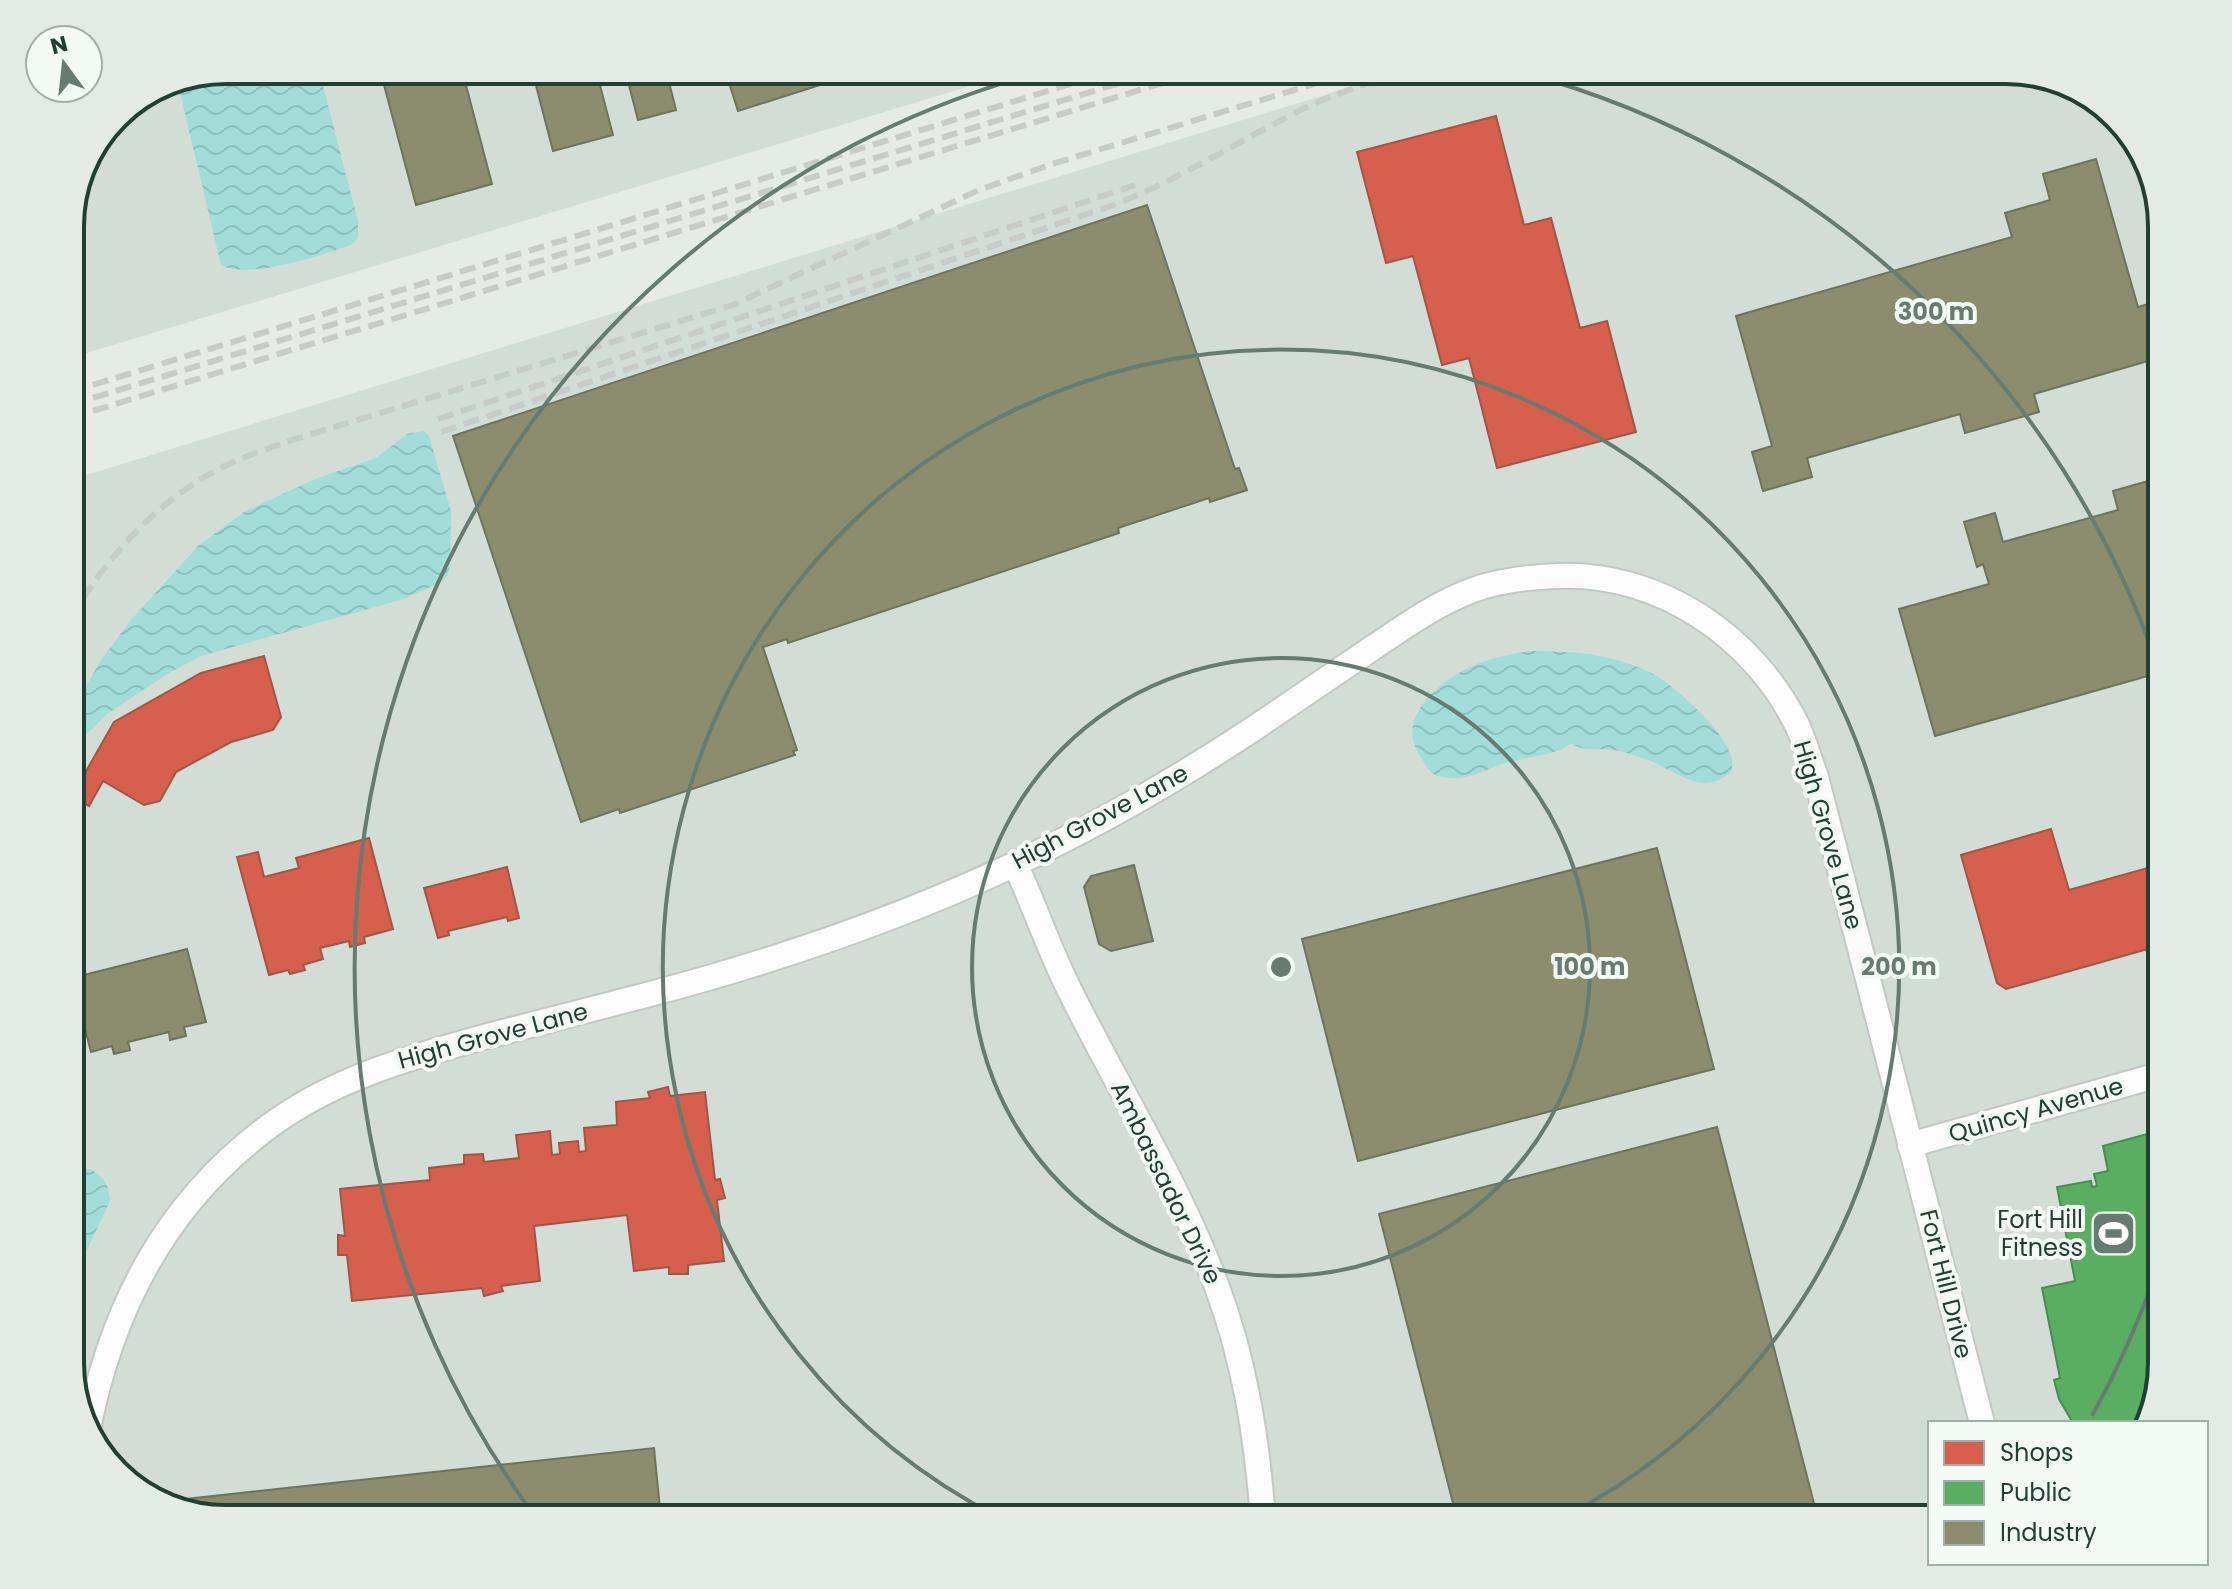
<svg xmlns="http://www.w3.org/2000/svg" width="2232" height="1589" font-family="Poppins,sans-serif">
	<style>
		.built { fill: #d2ddd6 }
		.water { fill: url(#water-waves) }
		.shops { fill: #d6604d; stroke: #a05645; stroke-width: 2 }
		.public { fill: #5aae61; stroke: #498d53; stroke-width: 2 }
		.industry { fill: #8c8c6e; stroke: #6c755c; stroke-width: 2 }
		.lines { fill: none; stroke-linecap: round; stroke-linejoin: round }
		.street-casing { stroke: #c2c8c4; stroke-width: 28 }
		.street { stroke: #fbfcfb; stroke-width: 24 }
		.rail { stroke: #c7ccc9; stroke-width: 6; stroke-dasharray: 16 8; stroke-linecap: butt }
		.ring { fill: none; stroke: #667c71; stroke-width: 4 }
		.labels { text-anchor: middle; stroke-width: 8; stroke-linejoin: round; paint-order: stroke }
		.street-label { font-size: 24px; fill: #214031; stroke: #f3faf5 }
		.poi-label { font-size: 24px; fill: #214031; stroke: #f3faf5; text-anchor: end }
		.rim { fill: none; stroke: #214031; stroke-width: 4 }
		.centre { fill: #667c71; stroke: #f3faf5; stroke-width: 4 }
		.ring-label { font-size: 24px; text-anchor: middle; font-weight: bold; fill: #667c71; stroke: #f3faf5; stroke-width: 8; stroke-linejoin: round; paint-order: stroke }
	</style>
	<defs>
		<pattern id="water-waves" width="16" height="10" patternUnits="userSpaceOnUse" patternTransform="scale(2)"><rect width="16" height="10" fill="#a2ddd8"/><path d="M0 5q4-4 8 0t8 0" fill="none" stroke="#8bbfba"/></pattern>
	</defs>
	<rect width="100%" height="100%" fill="#e5ebe7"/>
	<!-- built -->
	<g class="built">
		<path d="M226 70H1023L70 358V215L86 157 123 109 167 82Z"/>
		<path d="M1406 70H2006L2101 102 2146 157 2162 226V1363L2142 1423H1930V1519H226L131 1487 86 1432 70 1373V480Z"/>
	</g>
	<!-- water -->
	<g class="water">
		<path d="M226 70H319L358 221V238L351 245C322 255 248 280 221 265L177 80Z"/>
		<path d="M424 431 429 436 451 511 450 565 448 575 441 582 404 599 201 656 169 673 107 714 89 732 70 738V714L101 660 131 620 198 546 244 512 315 479 376 458 407 434Z"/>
		<path d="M1531 651C1575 651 1616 654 1655 675 1674 685 1754 754 1727 775 1721 780 1712 783 1704 783 1681 781 1664 764 1642 758 1633 755 1623 751 1613 750 1599 748 1584 752 1572 744 1568 745 1565 747 1562 749 1547 756 1519 758 1502 764 1485 770 1468 780 1449 778 1428 776 1428 768 1419 754 1394 715 1445 677 1477 664 1495 657 1512 654 1531 651Z"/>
		<path d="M90 1169C104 1177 109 1184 110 1201L70 1286V1171Z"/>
	</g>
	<!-- shops -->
	<g class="shops">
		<path d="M1496 116 1524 225 1551 218 1580 328 1607 321 1636 432 1497 468 1469 358 1442 365 1413 256 1386 263 1357 152Z"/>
		<path d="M264 656 281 717 273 730 231 742 176 772 160 801 144 805 103 781 89 806 72 796 114 722 201 673Z"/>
		<path d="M2051 829 2069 890 2162 864V945L2006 989 1997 983 1961 855Z"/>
		<path d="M369 838 393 929 364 937 365 943 350 947 349 941 320 948 323 959 303 965 305 970 290 974 288 970 269 975 237 857 258 852 264 877 299 868 296 858Z"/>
		<path d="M507 867 519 918 508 921 507 917 448 931 449 935 438 938 424 888Z"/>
		<path d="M668 1087 670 1096 705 1092 715 1180 720 1179 725 1198 717 1200 724 1261 688 1265V1274H669V1267L634 1271 627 1215 534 1226 540 1281 501 1286 503 1291 484 1296 482 1288 352 1301 347 1255H338V1235L345 1236 340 1189 430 1180 429 1168 464 1164V1155L483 1154 484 1162 519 1158 516 1135 550 1131 552 1155 560 1154 559 1143 578 1141 579 1152 586 1151 584 1128 617 1125 616 1102 650 1098 648 1092Z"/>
	</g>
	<!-- public -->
	<path class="public" d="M2162 1130V1363L2142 1423H2073L2059 1399 2054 1380 2060 1378 2042 1288 2075 1281 2057 1187 2091 1181 2092 1187 2097 1186 2094 1174 2108 1171 2103 1146Z"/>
	<!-- industry -->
	<g class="industry">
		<path d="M380 70H462L492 184 416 205Z"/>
		<path d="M532 70H596L613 135 553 151Z"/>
		<path d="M625 70H666L676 110 638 120Z"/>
		<path d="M725 70H867L738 111Z"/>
		<path d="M2096 159 2138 307 2162 300V357L2034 394 2039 412 1965 433 1960 414 1807 458 1812 477 1763 491 1752 452 1772 446 1736 316 2012 237 2005 213 2050 200 2043 174Z"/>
		<path d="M1147 205 1235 469 1239 468 1247 490 1210 502 1209 498 1118 528 1119 533 788 643 787 639 763 647 797 750 793 751 795 755 620 813 619 809 581 822 453 436Z"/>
		<path d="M2162 477V672L1935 736 1899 609 1989 584 1983 564 1977 567 1964 522 1995 513 2003 542 2118 510 2113 491Z"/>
		<path d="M1657 848 1714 1069 1358 1161 1302 939Z"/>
		<path d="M1134 865 1153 941 1111 951 1099 944 1084 887 1091 876Z"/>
		<path d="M187 949 206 1022 184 1027 186 1036 170 1040 169 1032 128 1042 130 1050 114 1054 112 1046 91 1052 72 978Z"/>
		<path d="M1717 1127 1818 1519H1457L1379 1214Z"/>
		<path d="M654 1448 661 1519H226L187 1506 186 1499Z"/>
	</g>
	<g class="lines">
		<defs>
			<g id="street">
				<path d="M1015 864C1034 904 1048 947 1068 987 1117 1087 1178 1182 1217 1287 1245 1362 1257 1439 1263 1519"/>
				<path d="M1910 1145 2162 1074"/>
				<path d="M87 1434C111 1309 165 1204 268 1127 333 1079 407 1058 484 1037 539 1023 595 1008 650 994 775 961 896 920 1013 865 1098 825 1178 779 1256 727 1294 701 1333 675 1371 649 1404 627 1435 604 1473 590 1500 580 1529 577 1557 576 1659 572 1754 636 1798 727 1805 743 1810 761 1816 777L1982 1423"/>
			</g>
		</defs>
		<!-- street casing -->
		<use href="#street" class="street-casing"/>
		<!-- street -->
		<use href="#street" class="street"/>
		<!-- rail -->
		<g class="rail">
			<path d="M70 392 1116 70"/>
			<path d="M70 405 1162 70"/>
			<path d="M70 418 1205 70"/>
			<path d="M438 419 1135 185"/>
			<path d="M441 432 1111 206C1179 180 1240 140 1305 108 1339 92 1374 81 1410 70"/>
			<path d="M70 619C106 559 153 505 215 471 238 458 265 450 289 441L733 305 979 190 1052 164 1360 70"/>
		</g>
	</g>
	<!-- distance rings -->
	<g class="ring">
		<circle cx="1281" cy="967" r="309"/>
		<path d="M1000 1518A618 618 0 1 1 1562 1518"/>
		<path d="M2160 1261A927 927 0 0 1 2092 1416M536 1518A927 927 0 0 1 1041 72M1521 72A927 927 0 0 1 2160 673"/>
	</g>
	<!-- icons -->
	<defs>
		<symbol id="stadium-square" viewBox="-11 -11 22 22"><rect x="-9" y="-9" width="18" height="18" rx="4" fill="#667c71" stroke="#f3faf5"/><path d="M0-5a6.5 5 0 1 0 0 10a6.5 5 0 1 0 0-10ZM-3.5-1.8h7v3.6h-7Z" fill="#fff"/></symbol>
	</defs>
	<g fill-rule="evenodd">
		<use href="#stadium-square" x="2088" y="1208" width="51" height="51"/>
	</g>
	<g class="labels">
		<!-- street labels -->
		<g class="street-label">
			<text transform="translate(1100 817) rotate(-28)" y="8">High Grove Lane</text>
			<text transform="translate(1828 835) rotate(74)" y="8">High Grove Lane</text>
			<text transform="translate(493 1036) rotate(-15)" y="8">High Grove Lane</text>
			<text transform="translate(2036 1110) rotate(-16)" y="8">Quincy Avenue</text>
			<text transform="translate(1166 1183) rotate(64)" y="8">Ambassador Drive</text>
			<text transform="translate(1946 1284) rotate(76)" y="8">Fort Hill Drive</text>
		</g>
		<!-- poi labels -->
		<g class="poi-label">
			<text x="2083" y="1228">Fort Hill<tspan x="2083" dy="28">Fitness</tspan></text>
		</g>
	</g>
	<!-- crop -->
	<path d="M0 0H2232V1589H0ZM226 84H2006A142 142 0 0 1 2148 226V1363A142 142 0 0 1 2006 1505H226A142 142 0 0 1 84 1363V226A142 142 0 0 1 226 84Z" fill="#e2ebe5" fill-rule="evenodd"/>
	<path class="rim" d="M226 84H2006A142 142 0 0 1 2148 226V1363A142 142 0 0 1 2006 1505H226A142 142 0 0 1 84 1363V226A142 142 0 0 1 226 84Z"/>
	<circle cx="1281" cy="967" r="12" class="centre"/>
	<g class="ring-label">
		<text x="1936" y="320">300 m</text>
		<text x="1590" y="975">100 m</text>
		<text x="1899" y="975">200 m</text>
	</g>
	<!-- legend -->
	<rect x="1928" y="1421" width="280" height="144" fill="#f3faf5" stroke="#9fb0a7" stroke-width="2"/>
	<rect x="1944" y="1441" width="40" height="24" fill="#d6604d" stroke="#9fb0a7" stroke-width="2"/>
	<text x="2000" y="1461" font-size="24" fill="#214031">Shops</text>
	<rect x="1944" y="1481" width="40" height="24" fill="#5aae61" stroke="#9fb0a7" stroke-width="2"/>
	<text x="2000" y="1501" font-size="24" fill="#214031">Public</text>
	<rect x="1944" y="1521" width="40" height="24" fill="#8c8c6e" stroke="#9fb0a7" stroke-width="2"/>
	<text x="2000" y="1541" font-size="24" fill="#214031">Industry</text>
	<!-- north arrow -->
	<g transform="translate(64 64) rotate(345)"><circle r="38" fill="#f3faf5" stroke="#9fb0a7" stroke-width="2"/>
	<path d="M0-6L14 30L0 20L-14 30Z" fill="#667c71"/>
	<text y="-12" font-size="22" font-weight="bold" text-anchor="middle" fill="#214031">N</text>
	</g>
</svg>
